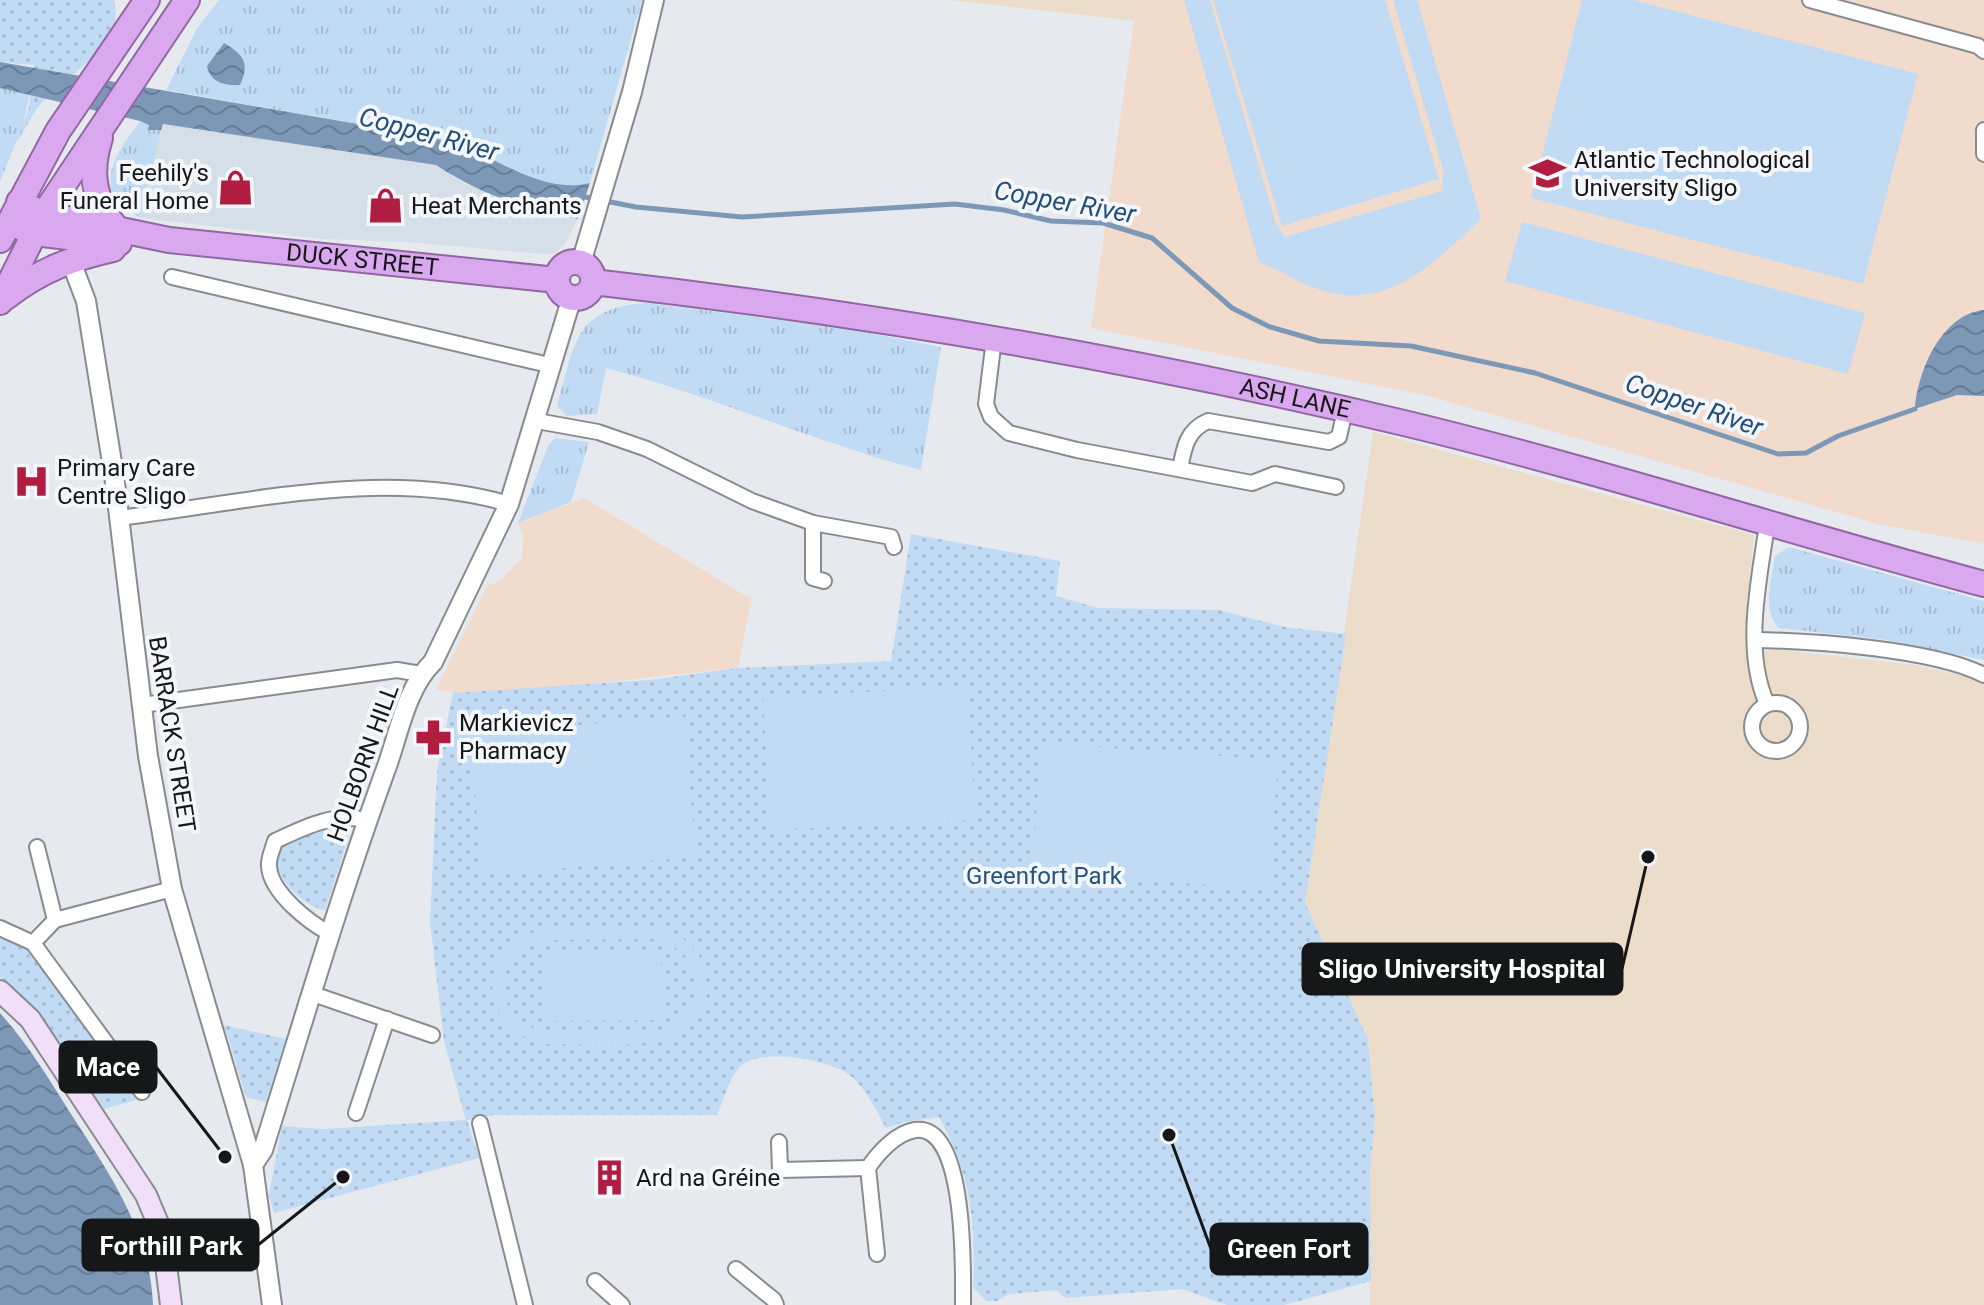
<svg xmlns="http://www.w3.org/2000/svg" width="1984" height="1305" font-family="Roboto,sans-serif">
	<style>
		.built { fill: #d5dfe8 }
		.education { fill: #f0dbcd }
		.medical { fill: #ecddca }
		.grass { fill: url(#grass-tufts) }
		.park { fill: url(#park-dots) }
		.pitch { fill: #c2dbf5; fill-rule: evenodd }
		.water { fill: url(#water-waves) }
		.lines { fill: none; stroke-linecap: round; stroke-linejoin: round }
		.stream { stroke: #7d98b7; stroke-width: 5 }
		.minor-casing { stroke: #888c8f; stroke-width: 18 }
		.tertiary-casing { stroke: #888c8f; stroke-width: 22 }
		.secondary-casing { stroke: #888c8f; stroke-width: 24 }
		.trunk-casing { stroke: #9067a2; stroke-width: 28 }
		.minor { stroke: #fff; stroke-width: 14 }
		.tertiary { stroke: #fff; stroke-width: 18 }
		.secondary { stroke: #f1def9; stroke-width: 20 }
		.trunk { stroke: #daa8ef; stroke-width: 24 }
		.labels { text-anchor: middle; stroke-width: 8; stroke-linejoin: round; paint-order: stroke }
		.poi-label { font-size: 24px; fill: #161719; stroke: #f3f7fb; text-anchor: start }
		.street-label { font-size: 24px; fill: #161719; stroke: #f3f7fb }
		.park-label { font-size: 24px; fill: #26527c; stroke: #f3f7fb }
		.water-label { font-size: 26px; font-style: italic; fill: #244d77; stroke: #f3f7fb }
		.leader { fill: none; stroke: #161719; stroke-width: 3 }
		.callout-dot { fill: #161719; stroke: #f3f7fb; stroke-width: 3 }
		.callout { fill: #161719; stroke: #161719; stroke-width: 3 }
		.callout-label { font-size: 26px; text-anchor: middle; font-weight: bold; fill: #fff }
	</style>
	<defs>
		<pattern id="grass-tufts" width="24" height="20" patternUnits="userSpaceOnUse" patternTransform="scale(2)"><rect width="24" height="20" fill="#c2dbf5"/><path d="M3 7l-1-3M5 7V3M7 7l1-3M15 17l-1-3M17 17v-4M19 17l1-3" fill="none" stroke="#a6bbd1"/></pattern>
		<pattern id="park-dots" width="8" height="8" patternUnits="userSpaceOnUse" patternTransform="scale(2)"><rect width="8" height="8" fill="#c2dbf5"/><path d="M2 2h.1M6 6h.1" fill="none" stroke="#a6bbd1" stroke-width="1.8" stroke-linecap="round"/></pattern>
		<pattern id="water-waves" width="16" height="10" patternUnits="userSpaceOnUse" patternTransform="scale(2)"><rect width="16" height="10" fill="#7d98b7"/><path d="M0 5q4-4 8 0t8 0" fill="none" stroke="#657b94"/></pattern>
	</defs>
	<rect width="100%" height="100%" fill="#e6eaee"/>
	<!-- built -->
	<path class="built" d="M162 124 436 165 463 183 533 211 578 219 565 244 553 254H542L408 242 323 239 140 218Z"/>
	<!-- education -->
	<g class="education">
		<path d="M1137 0H1984V544L1878 524 1428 396 1091 328Z"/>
		<path d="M584 498 751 599 738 668 512 692 453 693 436 689 488 585 500 582 522 558 523 534 518 523Z"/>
	</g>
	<!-- medical -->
	<g class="medical">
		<path d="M950 0H1137L1134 21Z"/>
		<path d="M1373 432 1754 535 1747 603 1748 651 1780 650 1914 665 1968 677 1984 685V1305H1370V1171L1375 1120 1368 1039 1305 903Z"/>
	</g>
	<!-- grass -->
	<g class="grass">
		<path d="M219 0H642L590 183 568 188 536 179 454 143 398 131 166 90 197 28Z"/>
		<path d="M0 88 30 94 23 125 0 182Z"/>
		<path d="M140 121 149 125 148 130H161L140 218 115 202C101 169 122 147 140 121Z"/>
		<path d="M646 303 844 328 941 347 921 470C814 442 713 396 606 368L597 414 567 416 557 406C575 345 573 308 646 303Z"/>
		<path d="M555 438 589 442 571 502 518 523 548 446Z"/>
		<path d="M1789 547 1984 601V660L1887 640 1779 628C1761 610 1772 579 1775 556Z"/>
	</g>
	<!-- park -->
	<g class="park">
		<path d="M0 0H114C126 45 70 73 45 99 33 111 26 129 17 142L29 107 34 65 0 62Z"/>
		<path d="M911 534 1060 561 1056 596 1098 608 1219 610 1285 627 1346 634 1305 903 1368 1039 1375 1120 1370 1171 1371 1281 1284 1305H1227L1182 1289 1066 1298 1056 1290 1009 1294 997 1301H986L973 1287C976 1222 971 1175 939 1117L904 1122 886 1128C877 1112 867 1090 852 1077 832 1059 755 1045 737 1070 728 1083 723 1101 717 1115H494L467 1120 479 1158 274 1213 269 1195 282 1126 321 1129 466 1120 444 1042 430 921 437 772 453 693 649 680 738 668 891 661Z"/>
		<path d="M332 823 349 836 325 910C303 908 257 863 285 843 298 834 318 829 332 823Z"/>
		<path d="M0 934 28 948 128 1078 127 1088 137 1100 104 1109C72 1064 43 1012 0 977Z"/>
		<path d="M224 1025 286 1039 266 1102 246 1097Z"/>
	</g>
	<!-- pitch -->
	<g class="pitch">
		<path d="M1184 0H1210L1275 221 1285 237 1442 191 1443 169 1393 0H1417L1481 219C1436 261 1389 312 1321 290 1299 284 1281 270 1259 262Z"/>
		<path d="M1213 0H1385L1439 179 1282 226Z"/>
		<path d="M1582 0H1633L1918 74 1863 284 1531 198Z"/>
		<path d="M1522 222 1865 313 1848 374 1505 281Z"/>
		<path d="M968 687 975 820 770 830 763 697Z"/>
		<path d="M684 716 696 857 482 875 470 734Z"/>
		<path d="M1041 743 1278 760 1269 889 1032 873Z"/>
		<path d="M660 928C682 935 701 948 705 972 724 1063 599 1043 544 1044 475 1026 475 948 543 929ZM658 939C709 956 708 1011 660 1032L546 1033C490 1018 489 956 545 940Z"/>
		<path d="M661 950 662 1020 544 1021 543 951Z"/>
	</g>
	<!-- water -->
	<g class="water">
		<path d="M224 43C244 55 250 63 240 85 224 86 210 82 207 66Z"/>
		<path d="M0 62 398 131C416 135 435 138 453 143 499 157 541 195 590 183L578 219C527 210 479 194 436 165L163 124 161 130H148L149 125 140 121 0 88Z"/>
		<path d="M1984 310V396L1957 395 1915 409C1917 373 1941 314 1984 310Z"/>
		<path d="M0 1013C28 1044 49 1079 71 1114 110 1174 150 1232 153 1305H0Z"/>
	</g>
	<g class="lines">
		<!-- stream -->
		<path class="stream" d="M580 196 636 207 742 217 955 204 1004 210 1051 221 1103 223 1152 238 1232 308 1270 327 1319 341 1411 346 1535 373 1778 454 1806 453 1838 436 1915 409"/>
		<defs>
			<g id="minor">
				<path d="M1810 0 1978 46 1984 51"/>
				<path d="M1984 130V154"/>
				<path d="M172 277 553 366"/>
				<path d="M994 339 986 404 991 417 1009 433 1077 450 1252 483 1275 474 1336 487"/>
				<path d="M537 421 598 432 647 449 752 501 813 523 891 537 894 547"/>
				<path d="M1180 469C1184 447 1187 430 1208 421L1329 442 1339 437 1345 410"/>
				<path d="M118 518C247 503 382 467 509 504"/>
				<path d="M813 523V578L824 581"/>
				<path d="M1755 640C1814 641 1933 649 1984 675"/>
				<circle cx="1776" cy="727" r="24"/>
				<path d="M1767 704C1743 650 1759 581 1767 525"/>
				<path d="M142 705 397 670 421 674"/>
				<path d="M37 847 55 920"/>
				<path d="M0 928 33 943 142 1092"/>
				<path d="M331 934C309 923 270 892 269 866 268 858 273 849 275 841 307 826 332 813 367 820"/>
				<path d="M33 943 55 920 172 889"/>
				<path d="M313 994 432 1035"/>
				<path d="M356 1113 387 1019"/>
				<path d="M480 1123 525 1305"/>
				<path d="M779 1142 780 1170 868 1168"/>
				<path d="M877 1254 868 1168C878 1153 896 1133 915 1130 967 1123 963 1272 963 1305"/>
				<path d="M736 1269 774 1300 776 1305"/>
				<path d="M595 1281 622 1305"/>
			</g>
			<g id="tertiary">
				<path d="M70 259 86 301 114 475 148 756 172 889 253 1165 272 1305"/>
				<path d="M581 263 632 92 654 0"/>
				<path d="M253 1165 263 1150C303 1022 341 892 387 766 399 732 407 687 433 662L509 504 572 297"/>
			</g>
			<path id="secondary" d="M0 991 30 1019 146 1195 162 1233 171 1305"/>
			<g id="trunk">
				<path d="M100 138C89 172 93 201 117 229"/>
				<path id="s1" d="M19 202 44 214 169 240 557 280"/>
				<path d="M22 228 34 233 119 243"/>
				<path d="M0 240 58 131 147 0"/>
				<circle cx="575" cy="280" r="18"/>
				<path id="s2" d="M593 282C866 313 1137 359 1404 423 1599 470 1790 532 1984 584"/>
				<path d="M6 297C39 271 72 258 113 249"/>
				<path d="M0 302 44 214 187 0"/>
			</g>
		</defs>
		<!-- minor casing -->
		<use href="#minor" class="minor-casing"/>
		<!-- tertiary casing -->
		<use href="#tertiary" class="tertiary-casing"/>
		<!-- secondary casing -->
		<use href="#secondary" class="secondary-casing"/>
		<!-- trunk casing -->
		<use href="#trunk" class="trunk-casing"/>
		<!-- minor -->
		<use href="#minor" class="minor"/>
		<!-- tertiary -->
		<use href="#tertiary" class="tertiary"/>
		<!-- secondary -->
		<use href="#secondary" class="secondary"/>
		<!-- trunk -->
		<use href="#trunk" class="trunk"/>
	</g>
	<!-- icons -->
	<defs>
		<symbol id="university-bare" viewBox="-9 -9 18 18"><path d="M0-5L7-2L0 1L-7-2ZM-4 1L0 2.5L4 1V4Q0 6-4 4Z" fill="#b01d40" stroke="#f3f7fb" stroke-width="2.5" paint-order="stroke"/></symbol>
		<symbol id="shop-bare" viewBox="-9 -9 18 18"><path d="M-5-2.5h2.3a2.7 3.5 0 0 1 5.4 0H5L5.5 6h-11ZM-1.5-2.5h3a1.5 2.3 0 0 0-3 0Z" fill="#b01d40" stroke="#f3f7fb" stroke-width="2.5" paint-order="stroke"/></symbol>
		<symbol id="hospital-bare" viewBox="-9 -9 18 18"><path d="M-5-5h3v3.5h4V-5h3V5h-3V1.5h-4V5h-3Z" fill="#b01d40" stroke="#f3f7fb" stroke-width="2.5" paint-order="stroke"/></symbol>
		<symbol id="pharmacy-bare" viewBox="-9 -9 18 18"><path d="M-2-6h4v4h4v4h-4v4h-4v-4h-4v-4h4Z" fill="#b01d40" stroke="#f3f7fb" stroke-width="2.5" paint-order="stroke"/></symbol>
		<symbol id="building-bare" viewBox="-9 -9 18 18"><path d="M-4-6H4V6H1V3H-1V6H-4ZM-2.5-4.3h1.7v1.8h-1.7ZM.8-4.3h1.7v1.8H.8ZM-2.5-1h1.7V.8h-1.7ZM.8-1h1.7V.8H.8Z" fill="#b01d40" stroke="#f3f7fb" stroke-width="2.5" paint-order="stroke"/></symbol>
	</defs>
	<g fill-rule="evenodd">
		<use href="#university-bare" x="1522" y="148" width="51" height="51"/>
		<use href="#shop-bare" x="210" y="162" width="51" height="51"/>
		<use href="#shop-bare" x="360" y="180" width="51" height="51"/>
		<use href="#hospital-bare" x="6" y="456" width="51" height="51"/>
		<use href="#pharmacy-bare" x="408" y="712" width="51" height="51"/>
		<use href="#building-bare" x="584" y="1152" width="51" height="51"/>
	</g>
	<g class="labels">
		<!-- poi labels -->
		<g class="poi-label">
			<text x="1574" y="168">Atlantic Technological<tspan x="1574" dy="28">University Sligo</tspan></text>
			<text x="209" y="181" text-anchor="end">Feehily's<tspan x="209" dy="28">Funeral Home</tspan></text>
			<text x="411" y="214">Heat Merchants</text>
			<text x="57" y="476">Primary Care<tspan x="57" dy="28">Centre Sligo</tspan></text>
			<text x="459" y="731">Markievicz<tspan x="459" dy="28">Pharmacy</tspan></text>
			<text x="636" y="1186">Ard na Gréine</text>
		</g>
		<!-- street labels -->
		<g class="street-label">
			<text dy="8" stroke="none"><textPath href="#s1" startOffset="350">DUCK STREET</textPath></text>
			<text dy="8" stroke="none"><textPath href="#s2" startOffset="712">ASH LANE</textPath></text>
			<text transform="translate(172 734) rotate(81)" y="8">BARRACK STREET</text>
			<text transform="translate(363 763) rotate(-70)" y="8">HOLBORN HILL</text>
		</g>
		<!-- park labels -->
		<g class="park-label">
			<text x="1044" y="884">Greenfort Park</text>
		</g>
		<!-- water labels -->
		<g class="water-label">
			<text transform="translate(429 134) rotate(15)" y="9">Copper River</text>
			<text transform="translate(1065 202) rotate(10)" y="9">Copper River</text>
			<text transform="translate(1694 405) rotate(19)" y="9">Copper River</text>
		</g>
	</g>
	<!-- callouts -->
	<path class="leader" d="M1648 857L1622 969M225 1157L156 1067M343 1177L258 1245M1169 1135L1211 1249"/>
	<g class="callout-dot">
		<circle cx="1648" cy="857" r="8"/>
		<circle cx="225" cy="1157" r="8"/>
		<circle cx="343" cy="1177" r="8"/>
		<circle cx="1169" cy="1135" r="8"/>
	</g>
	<g class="callout">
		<rect x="1303" y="944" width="319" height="50" rx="8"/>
		<rect x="60" y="1042" width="96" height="50" rx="8"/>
		<rect x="83" y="1220" width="175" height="50" rx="8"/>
		<rect x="1211" y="1224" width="156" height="50" rx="8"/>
	</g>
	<g class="callout-label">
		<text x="1462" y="978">Sligo University Hospital</text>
		<text x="108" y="1076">Mace</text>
		<text x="171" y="1255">Forthill Park</text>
		<text x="1289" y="1258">Green Fort</text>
	</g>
</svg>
